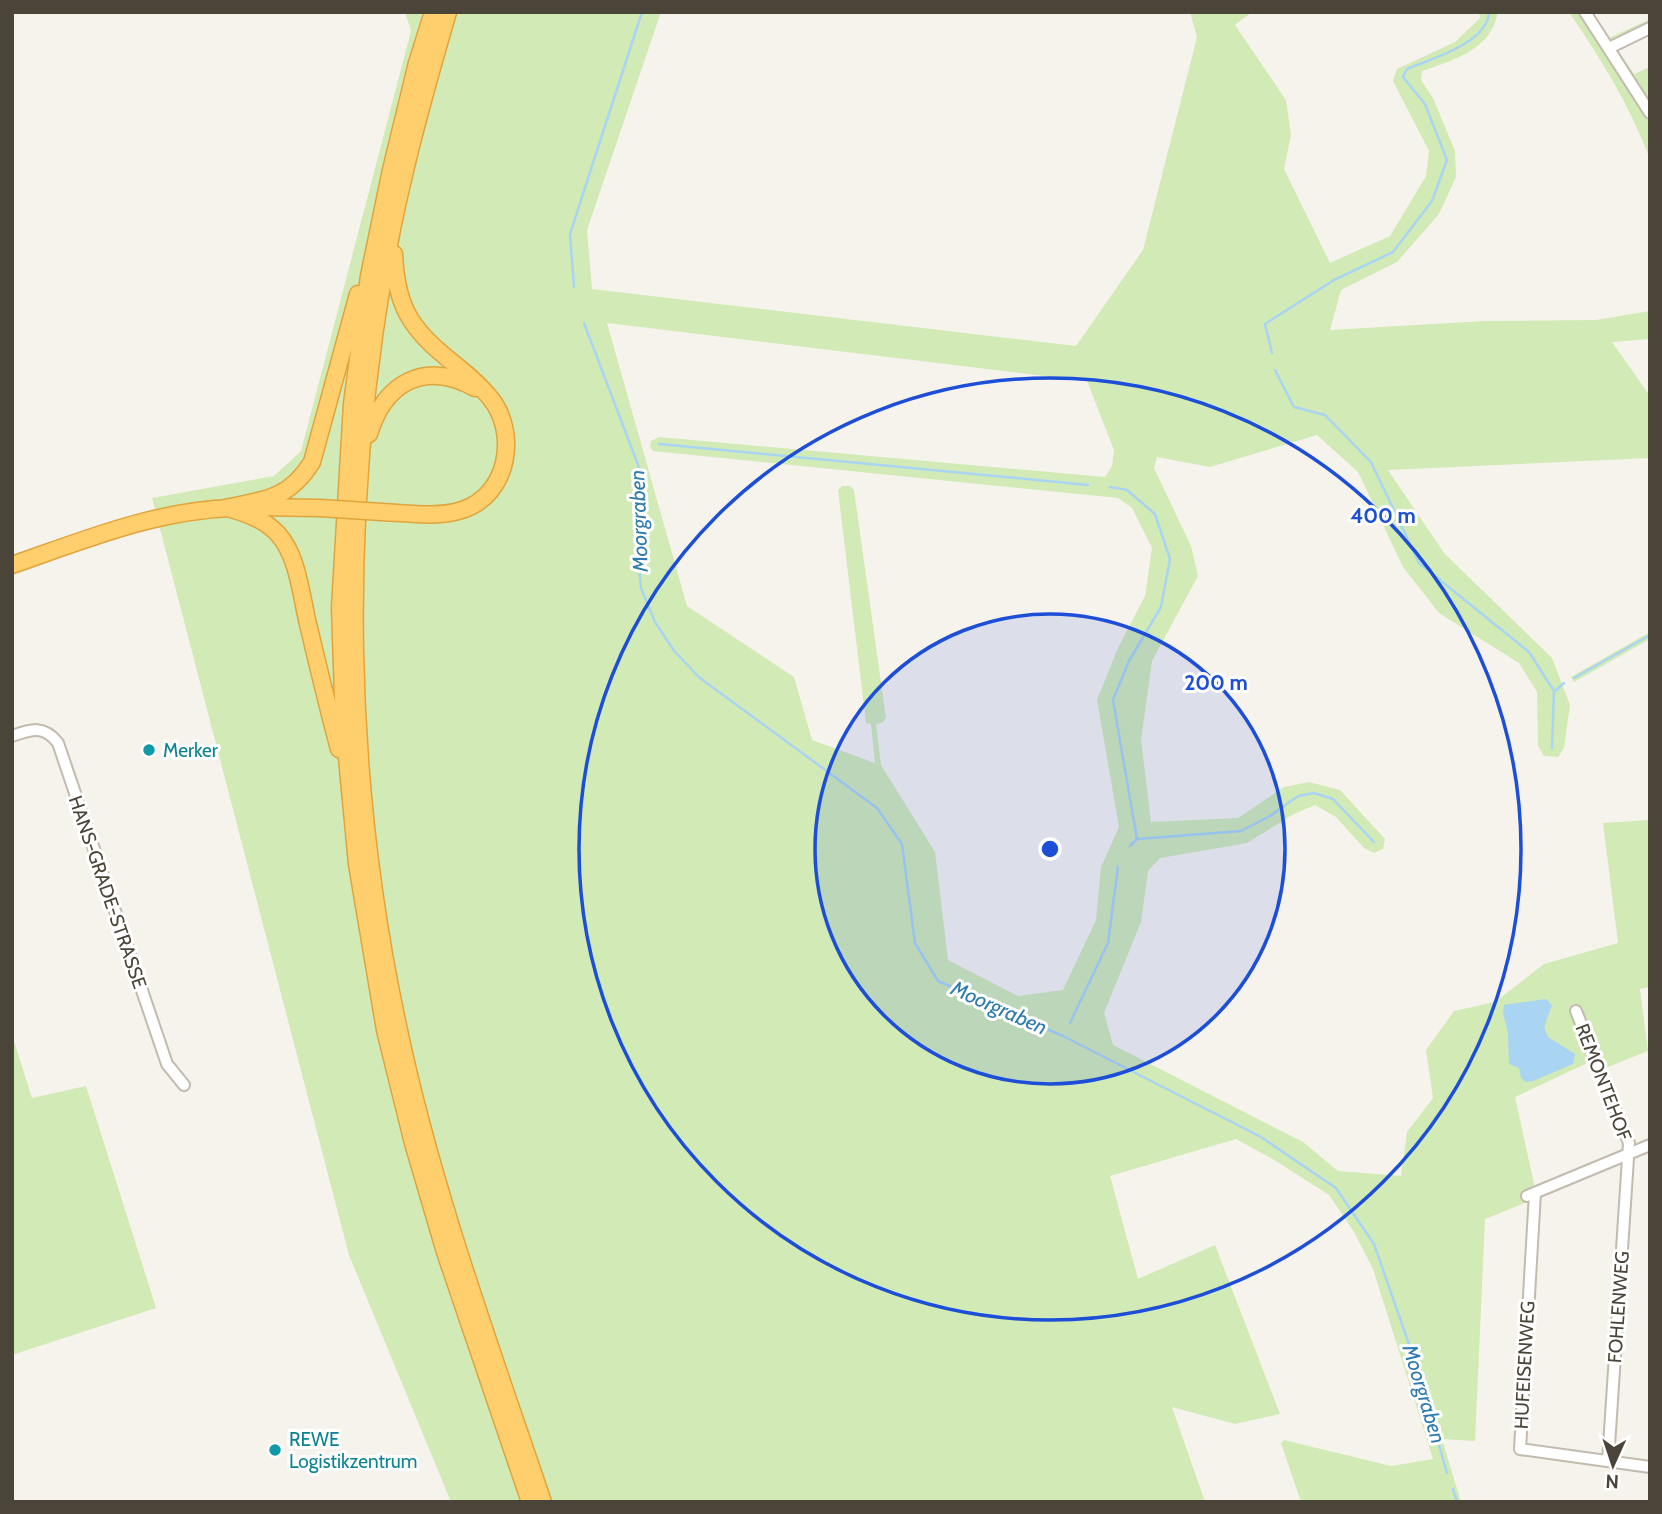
<svg xmlns="http://www.w3.org/2000/svg" width="1662" height="1514" font-family="Cabin,sans-serif">
	<style>
		.green { fill: #d2eab5; fill-rule: evenodd }
		.water { fill: #a9d4f2 }
		.lines { fill: none; stroke-linecap: round; stroke-linejoin: round }
		.stream { stroke: #a9d4f2; stroke-width: 2.5 }
		.minor-casing { stroke: #c2bbae; stroke-width: 14 }
		.highway-casing { stroke: #e0a43c; stroke-width: 19 }
		.minor { stroke: #fff; stroke-width: 10 }
		.highway { stroke: #ffcf6e; stroke-width: 16 }
		.highway-bridge-casing { stroke: #e0a43c; stroke-width: 19; stroke-linecap: butt }
		.highway-bridge { stroke: #ffcf6e; stroke-width: 16 }
		.ring { fill: none; stroke: #1d4ed8; stroke-width: 3.5 }
		.culture-dot { fill: #0f9aa8; stroke: #fff; stroke-width: 2.5 }
		.labels { text-anchor: middle; stroke-width: 6; stroke-linejoin: round; paint-order: stroke }
		.culture-label { font-size: 19px; fill: #0d838f; stroke: #fff; text-anchor: start }
		.street-label { font-size: 19px; fill: #4b4439; stroke: #fff }
		.water-label { font-size: 21px; font-style: italic; fill: #2e7ab2; stroke: #fff }
		.centre { fill: #1d4ed8; stroke: #fff; stroke-width: 3.5 }
		.ring-label { font-size: 21px; text-anchor: middle; font-weight: bold; fill: #1d4ed8; stroke: #fff; stroke-width: 6; stroke-linejoin: round; paint-order: stroke }
	</style>
	<rect width="100%" height="100%" fill="#f6f3ec"/>
	<!-- green -->
	<g class="green">
		<path d="M405 12H661L587 230 592 289 1076 346 1143 250 1197 37 1190 12H1252L1235 25 1286 100 1291 135 1284 169 1330 263 1390 236 1426 176 1429 151 1393 81 1397 69 1455 42 1480 18 1479 12H1498C1491 50 1454 60 1422 71L1421 80 1433 98 1455 151 1456 177 1439 214 1397 262 1341 290 1330 330 1485 321 1596 320 1650 311V339L1612 342 1650 396V458L1388 470 1444 553 1552 658 1570 705 1564 748 1558 757 1544 756 1538 746 1537 692 1519 663 1439 613 1403 567 1358 472 1317 435 1210 467 1157 457 1154 468 1191 546 1198 576 1152 661 1141 740 1151 822 1238 818 1284 787 1309 782 1340 790 1385 839 1383 849 1374 853 1364 848 1336 817 1315 805 1294 814 1247 843 1160 858 1148 871 1141 922 1104 1013 1113 1045 1303 1142 1338 1171 1401 1176 1407 1132 1433 1098 1426 1050 1454 1011 1495 1002 1544 964 1618 943 1603 823 1650 820V987L1640 989 1648 1051 1603 1069 1598 1058 1515 1097 1534 1184 1530 1201 1485 1219 1475 1441 1442 1439 1461 1502H1301L1281 1443 1284 1440 1391 1466 1433 1459 1373 1269 1354 1232 1329 1195 1276 1161 1236 1139 1110 1176 1138 1279 1215 1245 1280 1414 1235 1424 1172 1407 1205 1502H451L349 1255 152 498 274 476 301 451 411 31ZM607 323 1087 381 1114 450 1112 466 1105 477 659 437 651 441 650 447 653 451 1118 498 1132 508 1152 548 1145 596 1118 648 1097 700 1119 827 1101 867 1096 920 1063 990 1018 996 948 960 935 852 881 765 876 724 882 723 886 718 854 490 850 486H842L838 490 866 723 871 724 875 763 812 740 794 677 687 606Z"/>
		<path d="M1569 12H1591L1607 39 1650 19V33L1619 47 1618 50 1634 74 1650 67V159C1630 106 1601 59 1569 12Z"/>
		<path d="M1650 632V639L1574 682 1571 677Z"/>
		<path d="M12 1035 32 1098 86 1086 156 1308 12 1355Z"/>
	</g>
	<!-- water -->
	<path class="water" d="M1546 999 1552 1005 1544 1027 1548 1037 1575 1054 1573 1064 1533 1081 1526 1082 1521 1078 1519 1068 1509 1064 1508 1034 1503 1013 1504 1005Z"/>
	<g class="lines">
		<!-- stream -->
		<g class="stream">
			<path d="M574 287 570 234 642 12"/>
			<path d="M584 323 640 470 638 556 641 588 655 622 675 652 700 678 877 808 902 844 915 943 938 981 1063 1036 1261 1137 1336 1188 1374 1244 1417 1367 1447 1473"/>
			<path d="M1272 353 1265 324 1334 280 1393 252 1432 201 1447 160 1425 104 1403 77 1407 69C1431 59 1488 43 1489 12"/>
			<path d="M1275 370 1294 407 1325 415 1371 462 1419 563 1529 652 1554 691 1552 748"/>
			<path d="M659 444 1088 485"/>
			<path d="M1110 487 1127 490 1155 514 1170 559 1161 607 1129 661 1113 700 1137 839 1130 846"/>
			<path d="M1574 678 1650 635"/>
			<path d="M1556 690 1564 683"/>
			<path d="M1138 839 1241 831 1270 816 1298 796 1314 793 1333 799 1374 842"/>
			<path d="M1070 1023 1108 943 1118 867"/>
			<path d="M1453 1489 1457 1502"/>
		</g>
		<defs>
			<g id="minor">
				<path d="M1585 12 1650 113"/>
				<path d="M1609 48 1650 28"/>
				<path d="M12 736C32 729 44 725 58 743L167 1064 184 1085"/>
				<path d="M1576 1011 1629 1143 1608 1461"/>
				<path d="M1535 1193 1520 1449 1650 1467"/>
				<path d="M1527 1196 1650 1145"/>
			</g>
			<g id="highway">
				<path d="M433 12 417 63 391 170 369 276 352 404 340 608 344 726 357 864 385 1030 413 1143 445 1252 530 1502"/>
				<path d="M448 12C423 98 399 184 384 272 341 522 345 779 398 1026 432 1188 490 1345 543 1502"/>
				<path d="M369 434C385 382 425 360 475 388"/>
				<path d="M259 507 320 508"/>
				<path d="M225 508C265 500 289 499 312 462L358 294"/>
				<path d="M231 509C248 514 265 520 278 534 298 556 301 595 308 624 318 666 328 708 339 749"/>
				<path d="M382 512C408 513 437 518 462 510 509 495 518 433 491 399 468 369 432 353 411 320 398 300 395 276 394 254"/>
				<path d="M12 565C84 540 157 510 233 508"/>
			</g>
		</defs>
		<!-- minor casing -->
		<use href="#minor" class="minor-casing"/>
		<!-- highway casing -->
		<use href="#highway" class="highway-casing"/>
		<!-- minor -->
		<use href="#minor" class="minor"/>
		<!-- highway -->
		<use href="#highway" class="highway"/>
		<defs>
			<path id="highway-bridge" d="M320 508 382 512"/>
		</defs>
		<!-- highway-bridge casing -->
		<use href="#highway-bridge" class="highway-bridge-casing"/>
		<!-- highway-bridge -->
		<use href="#highway-bridge" class="highway-bridge"/>
	</g>
	<!-- distance rings -->
	<circle cx="1050" cy="849" r="235" fill="#1d4ed8" fill-opacity=".12"/>
	<g class="ring">
		<circle cx="1050" cy="849" r="235"/>
		<circle cx="1050" cy="849" r="471"/>
	</g>
	<!-- markers -->
	<g class="culture-dot">
		<circle cx="149" cy="750" r="7"/>
		<circle cx="275" cy="1450" r="7"/>
	</g>
	<g class="labels">
		<!-- culture labels -->
		<g class="culture-label">
			<text x="163" y="757">Merker</text>
			<text x="289" y="1446">REWE<tspan x="289" dy="22">Logistikzentrum</tspan></text>
		</g>
		<!-- street labels -->
		<g class="street-label">
			<text transform="translate(108 892) rotate(71)" y="7">HANS-GRADE-STRASSE</text>
			<text transform="translate(1604 1082) rotate(69)" y="7">REMONTEHOF</text>
			<text transform="translate(1618 1307) rotate(-86)" y="7">FOHLENWEG</text>
			<text transform="translate(1524 1365) rotate(-87)" y="7">HUFEISENWEG</text>
		</g>
		<!-- water labels -->
		<g class="water-label">
			<text transform="translate(639 521) rotate(-92)" y="7">Moorgraben</text>
			<text transform="translate(999 1008) rotate(24)" y="7">Moorgraben</text>
			<text transform="translate(1424 1394) rotate(73)" y="7">Moorgraben</text>
		</g>
	</g>
	<circle cx="1050" cy="849" r="10" class="centre"/>
	<g class="ring-label">
		<text x="1383" y="523">400 m</text>
		<text x="1216" y="690">200 m</text>
	</g>
	<!-- border -->
	<rect width="1662" height="1514" fill="none" stroke="#4b4439" stroke-width="28"/>
	<!-- north arrow -->
	<g transform="translate(1613 1465) rotate(183)" stroke="#ffffff" stroke-width="5" paint-order="stroke">
	<path d="M0-5L12 26L0 18L-12 26Z" fill="#4b4439"/>
	<text y="-10" font-size="19" font-weight="bold" text-anchor="middle" fill="#4b4439">N</text>
	</g>
</svg>
